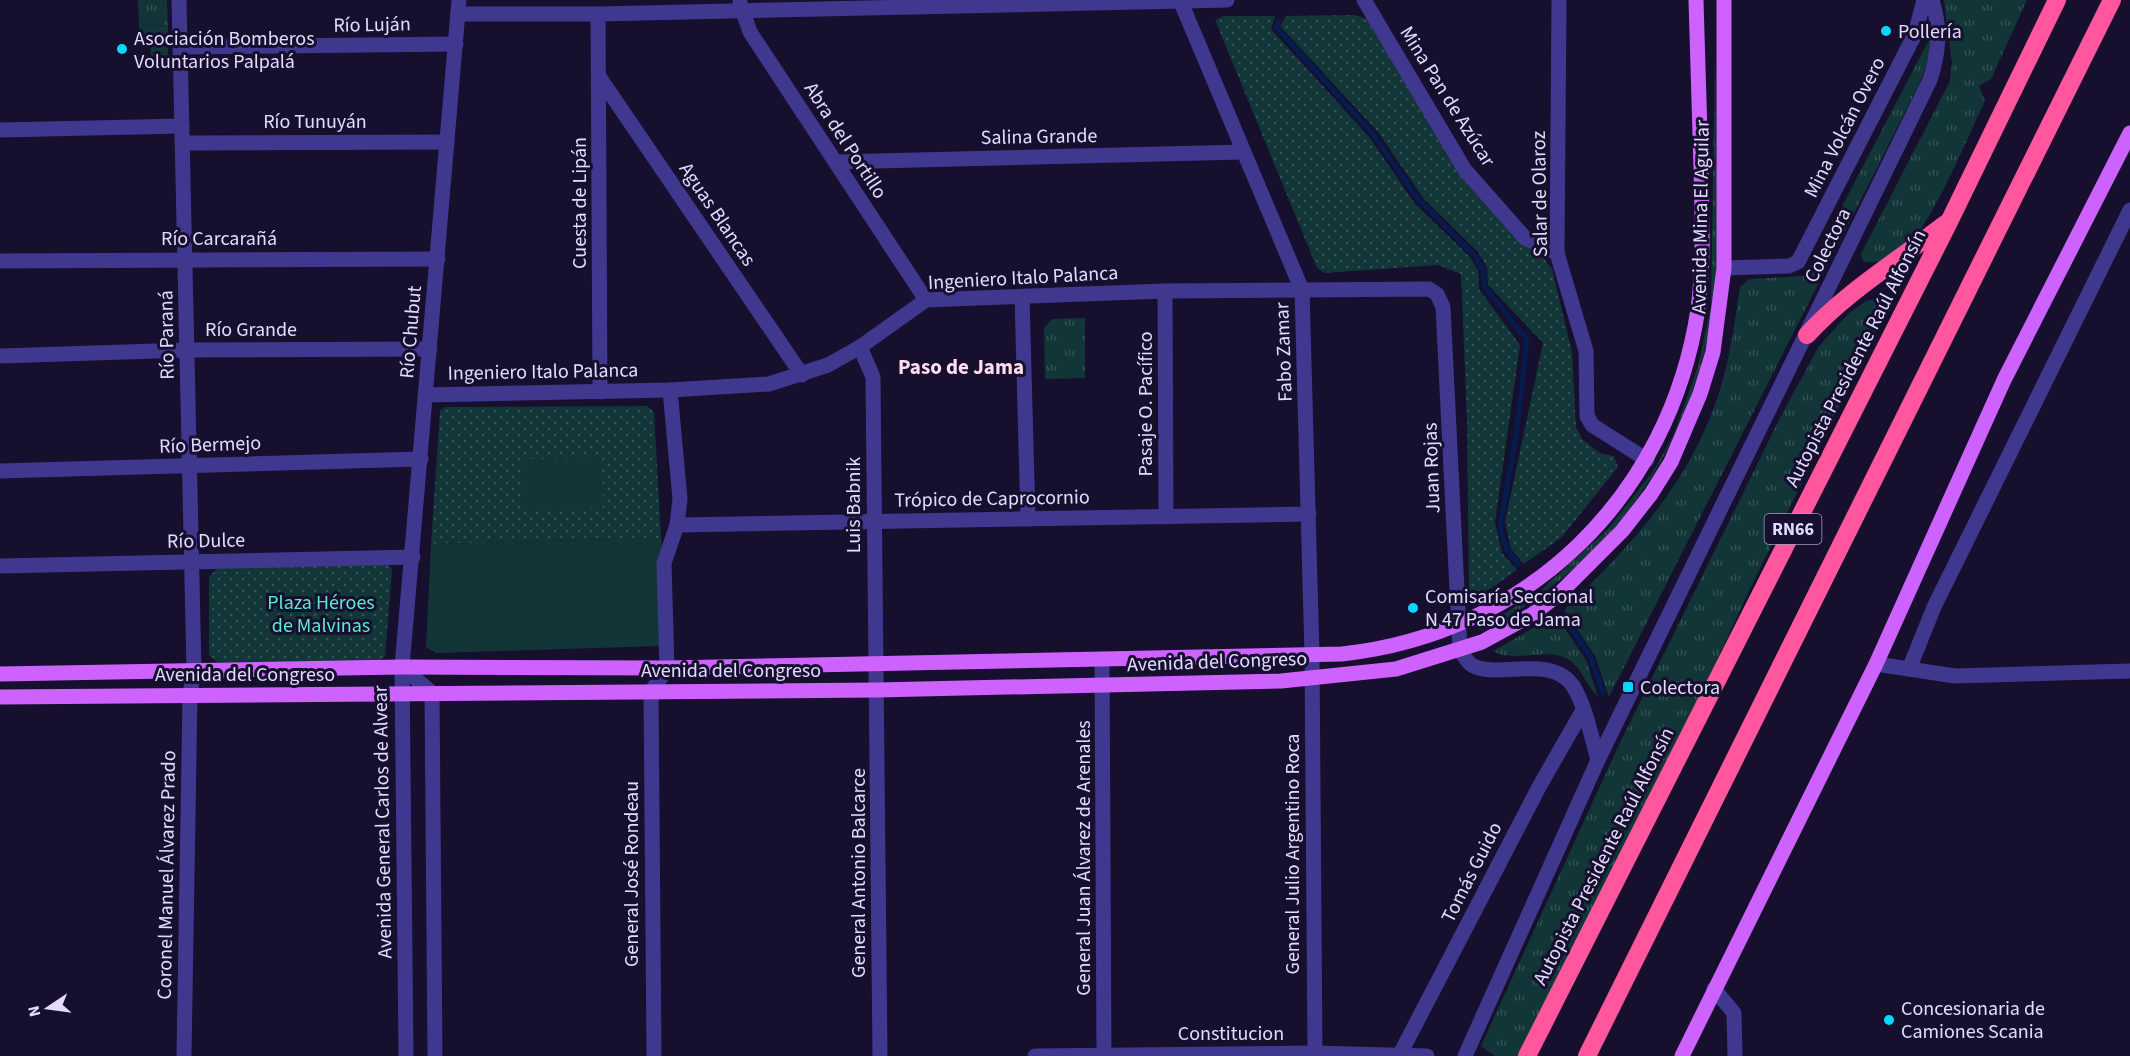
<svg xmlns="http://www.w3.org/2000/svg" width="2130" height="1056" font-family="'Source Sans 3',sans-serif">
	<style>
		.grass { fill: url(#grass-tufts) }
		.park { fill: url(#park-dots) }
		.garden { fill: #123637 }
		.lines { fill: none; stroke-linecap: round; stroke-linejoin: round }
		.stream { stroke: #071c4e; stroke-width: 5 }
		.minor { stroke: #40378f; stroke-width: 15 }
		.major { stroke: #ce62ff; stroke-width: 15 }
		.highway { stroke: #ff569d; stroke-width: 18 }
		.poi-dot { fill: #07d7ff; stroke: #160f2d; stroke-width: 2 }
		.labels { text-anchor: middle; stroke-width: 6; stroke-linejoin: round; paint-order: stroke }
		.shield { fill: #160f2d; stroke: #a59ec0; stroke-width: 1.5 }
		.shield-label { font-size: 18px; font-weight: bold; fill: #e2dbff }
		.street-label { font-size: 20px; fill: #e2dbff; stroke: #160f2d }
		.poi-label { font-size: 20px; fill: #e2dbff; stroke: #160f2d; text-anchor: start }
		.park-label { font-size: 20px; fill: #5de9cf; stroke: #160f2d }
		.neighbourhood-label { font-size: 21px; font-weight: bold; fill: #ffddf1; stroke: #160f2d }
	</style>
	<defs>
		<pattern id="grass-tufts" width="24" height="20" patternUnits="userSpaceOnUse" patternTransform="scale(1.5)"><rect width="24" height="20" fill="#123637"/><path d="M3 7l-1-3M5 7V3M7 7l1-3M15 17l-1-3M17 17v-4M19 17l1-3" fill="none" stroke="#345255"/></pattern>
		<pattern id="park-dots" width="8" height="8" patternUnits="userSpaceOnUse" patternTransform="scale(1.5)"><rect width="8" height="8" fill="#123637"/><path d="M2 2h.1M6 6h.1" fill="none" stroke="#345255" stroke-width="1.8" stroke-linecap="round"/></pattern>
	</defs>
	<rect width="100%" height="100%" fill="#160f2d"/>
	<!-- grass -->
	<g class="grass">
		<path d="M138 0H167L168 25 139 26Z"/>
		<path d="M1944 0H2027L1991 79 1979 86 1985 101C1968 136 1928 235 1899 254 1889 260 1873 264 1863 261L1861 254 1950 81 1952 63Z"/>
		<path d="M1931 36 1930 56 1919 85 1609 697 1595 656 1564 610C1634 543 1694 479 1722 383 1731 352 1735 319 1740 287L1750 279 1802 276 1813 262Z"/>
		<path d="M1715 50 1717 275C1706 406 1644 525 1533 600 1518 610 1496 629 1478 630L1540 591 1608 529 1654 470 1675 432 1698 366 1711 306Z"/>
		<path d="M1879 298 1886 304 1882 319 1747 595 1682 736 1518 1056H1495L1481 1046 1617 749 1781 416 1819 346 1849 313 1866 301Z"/>
		<path d="M1085 318V378L1045 379 1044 328 1052 319Z"/>
		<path d="M1556 615 1586 660 1598 697C1588 687 1582 671 1572 662 1549 644 1517 665 1493 651Z"/>
	</g>
	<!-- park -->
	<g class="park">
		<path d="M1355 15 1367 19 1468 185 1522 244 1538 251 1552 269 1572 352 1576 427 1582 439 1600 453 1614 456 1618 467 1561 538 1524 564 1511 549 1505 522 1543 343 1488 285 1487 267 1477 251 1423 198 1378 132 1280 26 1286 16Z"/>
		<path d="M1223 16H1275L1271 29 1370 138 1415 204 1469 256 1478 270 1479 289 1520 345 1495 522 1502 553 1517 570 1477 598 1469 594 1467 417 1461 274 1438 265 1324 273 1317 268 1215 20Z"/>
		<path d="M647 406 654 412 661 538 431 544 440 410 446 407Z"/>
		<path d="M387 564 392 569 385 657 379 661 217 662 209 655V577L217 568Z"/>
	</g>
	<!-- garden -->
	<g class="garden">
		<path d="M168 25V61H151L150 39 140 38 139 26Z"/>
		<path d="M602 458 603 507 524 509 523 459Z"/>
		<path d="M661 538 667 638 660 646 436 653 426 647 431 544Z"/>
	</g>
	<g class="lines">
		<!-- stream -->
		<g class="stream">
			<path d="M1279 20 1276 27 1373 134 1418 199 1475 256 1483 270 1485 287 1527 340 1517 429 1500 527 1507 550 1518 565"/>
			<path d="M1563 616 1590 656 1603 693"/>
		</g>
		<!-- minor -->
		<g class="minor">
			<path d="M179 0 194 669 190 695 184 1056"/>
			<path d="M1180 0 1302 290 1312 655 1315 1053"/>
			<path d="M1364 0 1465 170 1525 238 1557 253"/>
			<path d="M1559 0 1557 253 1586 351 1587 416 1592 425 1647 460"/>
			<path d="M740 3 750 32 926 300"/>
			<path d="M458 14H598L1227 0"/>
			<path d="M598 14 600 392"/>
			<path d="M180 47 456 44"/>
			<path d="M600 78 802 375"/>
			<path d="M0 130 182 126"/>
			<path d="M182 143 447 142"/>
			<path d="M836 162 1243 152"/>
			<path d="M0 261 438 259"/>
			<path d="M1724 268 1789 266 1798 262 1915 34 1924 0"/>
			<path d="M1165 291 1166 517"/>
			<path d="M1022 297 1028 519"/>
			<path d="M860 347 873 377 880 1056"/>
			<path d="M0 356 187 350 430 349"/>
			<path d="M426 395 670 390 769 384 828 365 860 347 926 300 1165 291 1429 289 1437 294 1443 307 1460 651C1464 655 1467 662 1472 665 1496 680 1551 653 1573 686 1586 707 1591 736 1598 760"/>
			<path d="M0 471 421 459"/>
			<path d="M677 525 1309 514"/>
			<path d="M0 566 413 557"/>
			<path d="M1102 659 1104 1056"/>
			<path d="M1876 664 1955 676 2130 671"/>
			<path d="M402 667 432 693 435 1056"/>
			<path d="M1909 669 1934 607 2130 210"/>
			<path d="M1714 989 1734 1013 1735 1056"/>
			<path d="M406 1056 402 667 459 0"/>
			<path d="M654 1056 651 692 667 668 664 563 677 525 680 499 670 390"/>
			<path d="M1035 1056 1315 1053 1427 1056"/>
			<path d="M1399 1056 1539 787 1583 710"/>
			<path d="M1465 1056 1598 760 1930 80C1939 52 1941 29 1932 0"/>
		</g>
		<!-- major -->
		<g class="major">
			<path d="M0 674 402 667 667 668 1342 654C1529 634 1670 495 1698 309 1704 262 1702 215 1701 168 1699 112 1698 56 1696 0"/>
			<path d="M0 697 877 690 1281 681 1396 669 1482 642 1533 614 1560 593 1622 531 1651 494 1671 462 1700 394 1713 352 1724 268V0"/>
			<path d="M1682 1056 1876 664 2004 380 2130 133"/>
		</g>
		<!-- highway -->
		<g class="highway">
			<path d="M1807 335C1846 292 1899 260 1945 224"/>
			<path d="M1527 1056 1949 222 2057 0"/>
			<path d="M1587 1056 2112 0"/>
		</g>
	</g>
	<!-- markers -->
	<g class="poi-dot">
		<circle cx="1886" cy="31" r="6"/>
		<circle cx="122" cy="49" r="6"/>
		<circle cx="1413" cy="608" r="6"/>
		<rect x="1622" y="681" width="12" height="12" rx="3"/>
		<circle cx="1889" cy="1020" r="6"/>
	</g>
	<g class="labels">
		<!-- shield labels -->
		<rect class="shield" x="1764.5" y="514" width="57" height="30" rx="4.5"/>
		<g class="shield-label">
			<text x="1793" y="535">RN66</text>
		</g>
		<!-- street labels -->
		<g class="street-label">
			<text transform="translate(372 24) rotate(-1)" y="7">Río Luján</text>
			<text transform="translate(1448 96) rotate(58)" y="7">Mina Pan de Azúcar</text>
			<text x="315" y="128">Río Tunuyán</text>
			<text transform="translate(1844 127) rotate(-63)" y="7">Mina Volcán Overo</text>
			<text transform="translate(1039 136) rotate(-1)" y="7">Salina Grande</text>
			<text transform="translate(846 140) rotate(57)" y="7">Abra del Portillo</text>
			<text transform="translate(1539 194) rotate(-91)" y="7">Salar de Olaroz</text>
			<text transform="translate(579 203) rotate(-90)" y="7">Cuesta de Lipán</text>
			<text transform="translate(718 214) rotate(56)" y="7">Aguas Blancas</text>
			<text transform="translate(1700 217) rotate(-89)" y="7">Avenida Mina El Aguilar</text>
			<text x="219" y="245">Río Carcarañá</text>
			<text transform="translate(1827 245) rotate(-64)" y="7">Colectora</text>
			<text transform="translate(1023 277) rotate(-3)" y="7">Ingeniero Italo Palanca</text>
			<text x="251" y="336">Río Grande</text>
			<text transform="translate(410 332) rotate(-85)" y="7">Río Chubut</text>
			<text transform="translate(166 335) rotate(-91)" y="7">Río Paraná</text>
			<text transform="translate(1283 352) rotate(-92)" y="7">Fabo Zamar</text>
			<text transform="translate(1855 358) rotate(-63)" y="7">Autopista Presidente Raúl Alfonsín</text>
			<text transform="translate(543 371) rotate(-1)" y="7">Ingeniero Italo Palanca</text>
			<text transform="translate(1145 404) rotate(-90)" y="7">Pasaje O. Pacífico</text>
			<text transform="translate(210 444) rotate(-2)" y="7">Río Bermejo</text>
			<text transform="translate(1431 468) rotate(-92)" y="7">Juan Rojas</text>
			<text transform="translate(992 498) rotate(-1)" y="7">Trópico de Caprocornio</text>
			<text transform="translate(853 505) rotate(-90)" y="7">Luis Babnik</text>
			<text transform="translate(206 540) rotate(-1)" y="7">Río Dulce</text>
			<text transform="translate(1217 661) rotate(-2)" y="7">Avenida del Congreso</text>
			<text x="731" y="677">Avenida del Congreso</text>
			<text x="245" y="681">Avenida del Congreso</text>
			<text transform="translate(382 822) rotate(-91)" y="7">Avenida General Carlos de Alvear</text>
			<text transform="translate(1292 854) rotate(-90)" y="7">General Julio Argentino Roca</text>
			<text transform="translate(1603 856) rotate(-63)" y="7">Autopista Presidente Raúl Alfonsín</text>
			<text transform="translate(1083 858) rotate(-90)" y="7">General Juan Álvarez de Arenales</text>
			<text transform="translate(1471 872) rotate(-63)" y="7">Tomás Guido</text>
			<text transform="translate(858 873) rotate(-90)" y="7">General Antonio Balcarce</text>
			<text transform="translate(631 874) rotate(-90)" y="7">General José Rondeau</text>
			<text transform="translate(166 875) rotate(-89)" y="7">Coronel Manuel Álvarez Prado</text>
			<text x="1231" y="1040">Constitucion</text>
		</g>
		<!-- poi labels -->
		<g class="poi-label">
			<text x="1898" y="38">Pollería</text>
			<text x="134" y="45">Asociación Bomberos<tspan x="134" dy="23">Voluntarios Palpalá</tspan></text>
			<text x="1425" y="603">Comisaría Seccional<tspan x="1425" dy="23">N 47 Paso de Jama</tspan></text>
			<text x="1640" y="694">Colectora</text>
			<text x="1901" y="1015">Concesionaria de<tspan x="1901" dy="23">Camiones Scania</tspan></text>
		</g>
		<!-- park labels -->
		<g class="park-label">
			<text x="321" y="609">Plaza Héroes<tspan x="321" dy="23">de Malvinas</tspan></text>
		</g>
		<!-- neighbourhood labels -->
		<g class="neighbourhood-label">
			<text x="961" y="374">Paso de Jama</text>
		</g>
	</g>
	<!-- north arrow -->
	<g transform="translate(48 1008) rotate(257)" stroke="#160f2d" stroke-width="4.5" paint-order="stroke">
	<path d="M0-4.5L10 22L0 15L-10 22Z" fill="#e2dbff"/>
	<text y="-9" font-size="16" font-weight="bold" text-anchor="middle" fill="#e2dbff">N</text>
	</g>
</svg>
